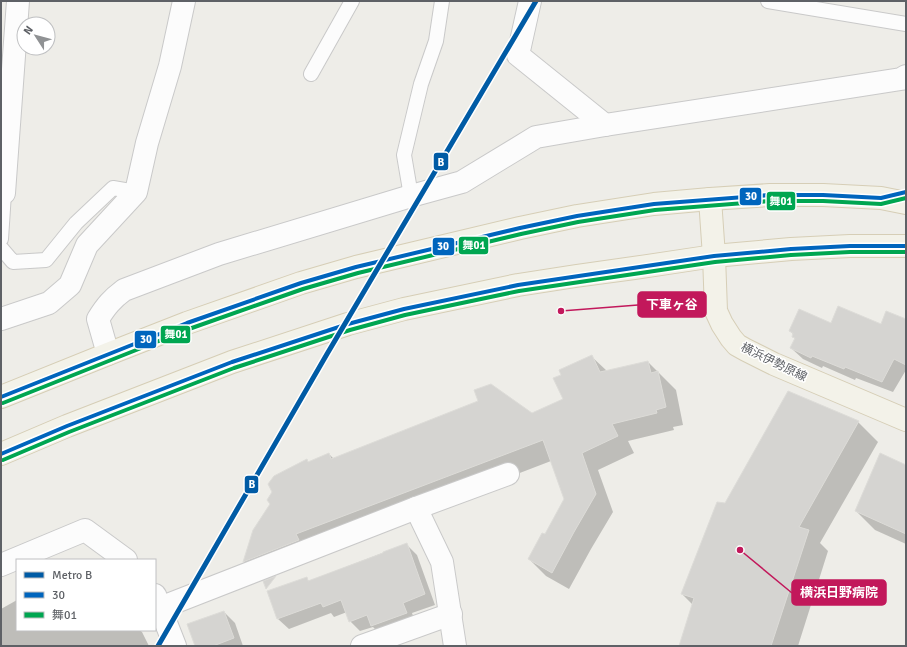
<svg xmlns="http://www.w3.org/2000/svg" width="907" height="647" font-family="Signika,'Noto Sans JP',sans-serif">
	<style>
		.shadow { fill: #0003 }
		.building { fill: #d5d4d1; stroke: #dddcd8 }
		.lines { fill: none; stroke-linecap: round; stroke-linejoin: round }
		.lane-casing { stroke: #c9c9c9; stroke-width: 16 }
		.street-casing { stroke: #c9c9c9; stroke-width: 24 }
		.primary-casing { stroke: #d6ceb6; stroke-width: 24 }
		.lane { stroke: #fcfcfc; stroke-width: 14 }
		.street { stroke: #fcfcfc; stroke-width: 22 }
		.primary { stroke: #f3f2e9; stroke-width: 22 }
		.bus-1-casing { stroke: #fff; stroke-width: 7 }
		.bus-2-casing { stroke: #fff; stroke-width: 7 }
		.bus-1 { stroke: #0065bd; stroke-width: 4 }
		.bus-2 { stroke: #00a651; stroke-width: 4 }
		.metro-1-casing { stroke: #fff; stroke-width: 8 }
		.metro-1 { stroke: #005ba5; stroke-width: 5 }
		.labels { text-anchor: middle; stroke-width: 3; stroke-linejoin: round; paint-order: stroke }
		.street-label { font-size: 12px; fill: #5e6166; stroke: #fff }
		.leader { fill: none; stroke: #c2185b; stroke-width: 1.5 }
		.callout-dot { fill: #c2185b; stroke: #fff; stroke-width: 1.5 }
		.callout { fill: #c2185b; stroke: #c2185b; stroke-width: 1.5 }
		.callout-label { font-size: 13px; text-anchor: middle; font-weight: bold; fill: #fff }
		.line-badge { stroke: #fff; stroke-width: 1.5 }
		.badge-label { font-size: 11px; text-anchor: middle; font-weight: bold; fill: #fff }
	</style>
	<rect width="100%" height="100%" fill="#eeede8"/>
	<!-- shadow -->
	<g class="shadow">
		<path d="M906 321V370L893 392 856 378 855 380 823 366 822 368 803 359 791 348 795 339 793 337 794 335 790 331 832 325 881 326Z"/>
		<path d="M591 356 607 371 648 362 676 390 683 425 673 427 674 430 628 441 634 453 598 470 613 512 591 549 569 589 546 576 529 559 545 535 565 499 551 461 313 552 261 579 244 562 254 531 309 463 329 454 334 459 532 414 564 399 562 375Z"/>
		<path d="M858 422 878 442 820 543 828 551 798 646H680L693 605 682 594 725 504Z"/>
		<path d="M906 466V544L875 530 856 511Z"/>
		<path d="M406 544 417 555 435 605 412 613 416 624 382 636 373 627 360 631 350 621 347 612 334 617 331 613 289 629 278 619 268 592 306 578 309 581Z"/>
		<path d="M17 600V630H139L142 632 149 646H1V609Z"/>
		<path d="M224 612 235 623 243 646H197Z"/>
	</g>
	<!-- building -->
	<g class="building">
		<path d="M838 306 881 324 886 311 906 319V365L894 359 882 382 845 367 844 369 812 356 811 358 790 348 795 338 792 337 793 333 789 331 799 309 831 323Z"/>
		<path d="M592 355 600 372 648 361 651 373 658 371 666 407 656 410 657 413 612 424 618 436 582 453 596 494 574 532 552 573 528 559 542 533 545 534 564 499 543 440 296 534 299 540 243 562 253 530 270 504 267 500 272 492 268 484 274 476 307 459 308 462 329 453 331 459 478 401 474 390 491 384 532 413 563 399 553 378 561 375 559 370Z"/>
		<path d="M788 391 859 421 799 527 809 530 771 646H679L694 598 681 594 717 502 725 503Z"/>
		<path d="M880 453 906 465V534L855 511Z"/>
		<path d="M407 543 425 594 403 603 407 613 371 626 367 615 349 622 341 600 323 607 321 603 277 619 267 591 307 577 308 581 383 553V552Z"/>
		<path d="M276 576 266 589 263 581Z"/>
		<path d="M224 611 234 638 213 646H195L187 624Z"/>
	</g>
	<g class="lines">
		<defs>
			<g id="lane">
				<path d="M768 1 906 24"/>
				<path d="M311 74 352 1"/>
				<path d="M1 193H4L1 239"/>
				<path d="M411 196 404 155 421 84 436 41 442 1"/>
				<path d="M1 248 13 262 46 260 76 223 113 188 136 192"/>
			</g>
			<g id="street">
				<path d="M530 1 518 55 605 125"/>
				<path d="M4 193 18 1"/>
				<path d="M1 319 49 303 70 285 87 245 136 192 147 143 170 66 184 1"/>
				<path d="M108 354 98 319C106 306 112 299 124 290L219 254 411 196 462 182 536 137 605 125 901 79 906 76"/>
				<path d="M416 508 442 562 455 646"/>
				<path d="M1 565 85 530 126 560"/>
				<path d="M155 595 175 646"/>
				<path d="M160 608 416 508 508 474"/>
				<path d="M362 646 451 614"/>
			</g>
			<g id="primary">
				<path d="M710 199 714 256 716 311 722 324 731 338 737 345 746 350 774 364 906 420"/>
				<path d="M1 397 108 354 187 323 301 283 356 267 520 228 577 216 654 204 710 199 770 195H823L881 198 906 203"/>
				<path d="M1 454 67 426 232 362 348 324 404 309 518 285 576 276 634 268 714 256 791 249 850 246H906"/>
			</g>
		</defs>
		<!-- lane casing -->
		<use href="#lane" class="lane-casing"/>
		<!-- street casing -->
		<use href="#street" class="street-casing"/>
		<!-- primary casing -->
		<use href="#primary" class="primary-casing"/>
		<!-- lane -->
		<use href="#lane" class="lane"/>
		<!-- street -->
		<use href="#street" class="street"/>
		<!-- primary -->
		<use href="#primary" class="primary"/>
		<defs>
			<g id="bus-1">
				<path d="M1 397 187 323 301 283 356 267 520 228 577 216 654 204 770 195H823L881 198 906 192"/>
				<path d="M1 454 67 426 232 362 348 324 404 309 518 285 714 256 791 249 850 246H906"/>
			</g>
			<g id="bus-2">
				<path d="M3 403 189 329 303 289 358 273 521 234 578 222 655 210 770 201H823L881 204 906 198"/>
				<path d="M3 460 69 432 234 368 350 330 405 315 519 291 715 262 791 255 850 252H906"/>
			</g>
		</defs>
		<!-- bus-1 casing -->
		<use href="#bus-1" class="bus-1-casing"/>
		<!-- bus-2 casing -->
		<use href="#bus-2" class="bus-2-casing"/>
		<!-- bus-1 -->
		<use href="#bus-1" class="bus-1"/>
		<!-- bus-2 -->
		<use href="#bus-2" class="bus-2"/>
		<defs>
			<path id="metro-1" d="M158 646 327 354 536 1"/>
		</defs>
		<!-- metro-1 casing -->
		<use href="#metro-1" class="metro-1-casing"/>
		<!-- metro-1 -->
		<use href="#metro-1" class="metro-1"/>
	</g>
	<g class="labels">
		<!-- street labels -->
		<g class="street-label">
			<text transform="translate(774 362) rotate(26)" y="4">横浜伊勢原線</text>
		</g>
	</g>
	<!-- callouts -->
	<path class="leader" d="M561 311L638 305M740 550L792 593"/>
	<g class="callout-dot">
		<circle cx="561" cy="311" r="4"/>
		<circle cx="740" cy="550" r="4"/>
	</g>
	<g class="callout">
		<rect x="638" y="292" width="68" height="25" rx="4"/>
		<rect x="792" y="580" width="94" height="25" rx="4"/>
	</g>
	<g class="callout-label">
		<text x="672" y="309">下車ヶ谷</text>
		<text x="839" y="597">横浜日野病院</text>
	</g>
	<g class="line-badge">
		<rect x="433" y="152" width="16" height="19" rx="4" fill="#005ba5"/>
		<rect x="739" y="187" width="23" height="19" rx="4" fill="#0065bd"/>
		<rect x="766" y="191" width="30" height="20" rx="4" fill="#00a651"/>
		<rect x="458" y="236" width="31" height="19" rx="4" fill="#00a651"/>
		<rect x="432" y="237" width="23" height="19" rx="4" fill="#0065bd"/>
		<rect x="160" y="325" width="31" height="19" rx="4" fill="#00a651"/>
		<rect x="134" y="330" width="23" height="19" rx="4" fill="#0065bd"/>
		<rect x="244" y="475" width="15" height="19" rx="4" fill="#005ba5"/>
	</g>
	<g class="badge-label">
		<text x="441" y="166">B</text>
		<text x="751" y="200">30</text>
		<text x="781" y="205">舞01</text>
		<text x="474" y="249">舞01</text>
		<text x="443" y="250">30</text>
		<text x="176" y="338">舞01</text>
		<text x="146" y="343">30</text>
		<text x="252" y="488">B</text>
	</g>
	<!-- border -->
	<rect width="907" height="647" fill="none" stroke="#5e6166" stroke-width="4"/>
	<!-- legend -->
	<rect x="16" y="559" width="140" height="72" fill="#ffffff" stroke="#bfc0c2"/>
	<rect x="24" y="572" width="20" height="6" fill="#005ba5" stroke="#bfc0c2"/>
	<text x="52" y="579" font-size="12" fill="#5e6166">Metro B</text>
	<rect x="24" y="592" width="20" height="6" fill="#0065bd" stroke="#bfc0c2"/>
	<text x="52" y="599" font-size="12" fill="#5e6166">30</text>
	<rect x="24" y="612" width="20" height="6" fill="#00a651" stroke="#bfc0c2"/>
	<text x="52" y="619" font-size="12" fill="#5e6166">舞01</text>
	<!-- north arrow -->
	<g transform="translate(36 36) rotate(306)"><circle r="19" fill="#ffffff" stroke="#bfc0c2"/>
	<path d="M0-3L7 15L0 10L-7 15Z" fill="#909294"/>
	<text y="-6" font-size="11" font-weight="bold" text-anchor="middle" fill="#5e6166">N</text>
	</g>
</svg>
